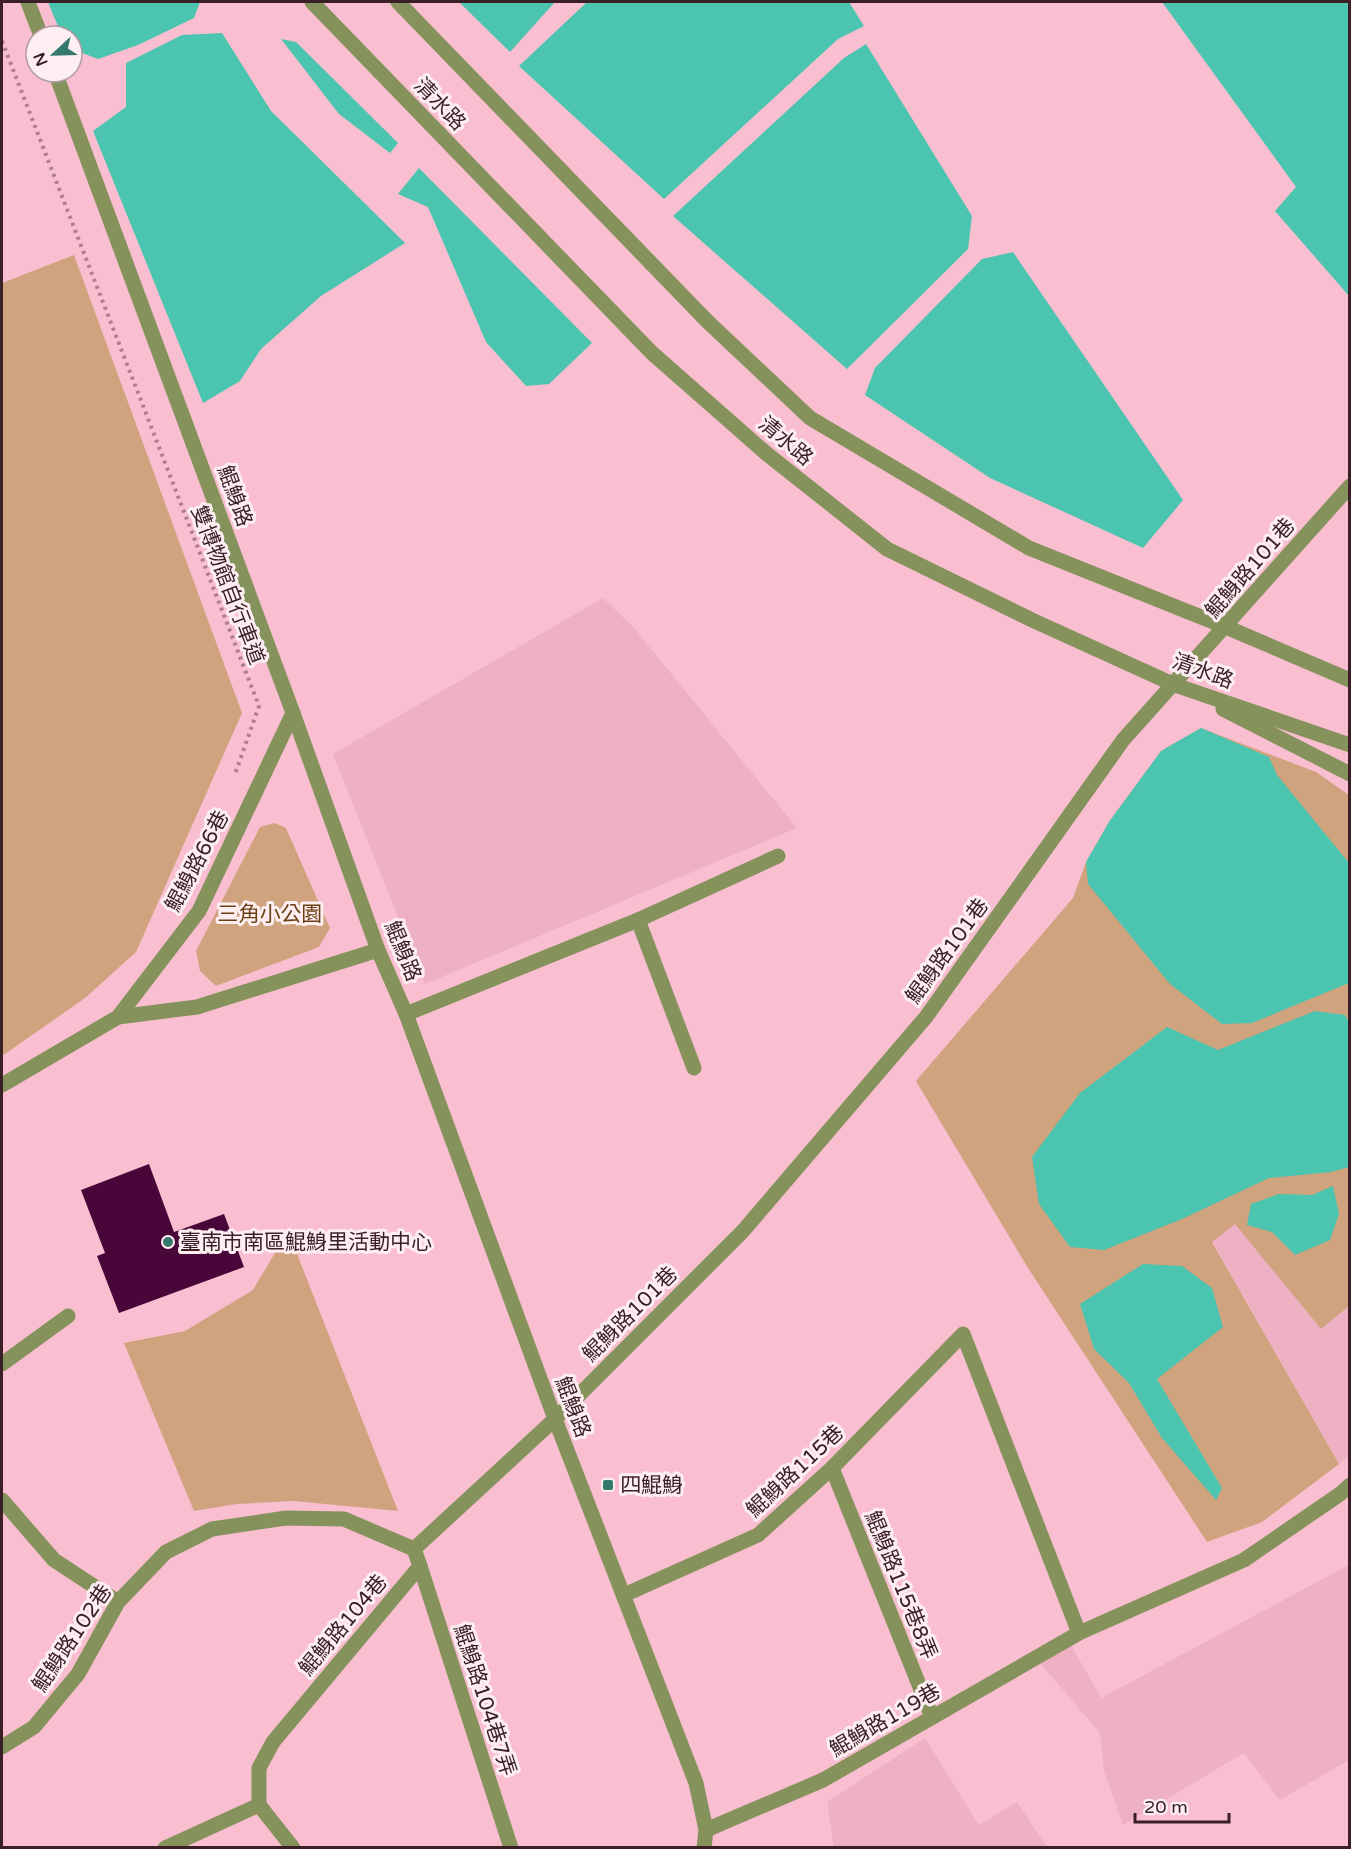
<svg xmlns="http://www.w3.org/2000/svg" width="1351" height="1849" font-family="'Varela Round','Noto Sans TC',sans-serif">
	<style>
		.built { fill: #eeb0c3 }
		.green { fill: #d0a37f }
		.water { fill: #4bc4b0 }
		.building { fill: #490639 }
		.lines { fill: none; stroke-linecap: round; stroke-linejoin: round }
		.path { stroke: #ac7f8c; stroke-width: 4; stroke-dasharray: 3 4.5; stroke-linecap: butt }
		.minor { stroke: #85925c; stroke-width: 15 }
		.poi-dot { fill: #35796d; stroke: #fdeef2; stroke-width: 2 }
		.labels { text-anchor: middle; stroke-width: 6; stroke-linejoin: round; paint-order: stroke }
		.street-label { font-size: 21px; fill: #3a1f27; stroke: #fdeef2 }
		.park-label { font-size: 21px; fill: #6c3f13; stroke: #fdeef2 }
		.poi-label { font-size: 21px; fill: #3a1f27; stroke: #fdeef2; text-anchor: start }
	</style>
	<rect width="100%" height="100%" fill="#f9bfd0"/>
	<!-- built -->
	<g class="built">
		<path d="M603 598 634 628 797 828 425 984 333 754Z"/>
		<path d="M1235 1223 1321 1329 1349 1306V1455L1339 1464 1212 1241Z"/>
		<path d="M1349 1565V1760L1280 1800 1244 1753 1123 1825 1104 1771 1100 1733 1041 1664 1071 1645 1101 1698Z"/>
		<path d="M925 1738 979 1825 1017 1802 1047 1847H834L827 1802Z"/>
	</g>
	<!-- green -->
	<g class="green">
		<path d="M74 255 242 713 136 952 85 998 2 1056V283Z"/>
		<path d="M1201 728 1316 772 1349 795V1306L1321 1329 1235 1224 1212 1242 1339 1464 1262 1522 1207 1542 1028 1268 916 1081 1073 898 1086 862 1109 822 1161 751Z"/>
		<path d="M275 823 286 828 330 928 319 947 216 986 200 971 196 951 260 827Z"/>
		<path d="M288 1231 398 1511 294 1501 237 1504 194 1511 124 1343 185 1331 253 1290Z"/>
	</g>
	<!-- water -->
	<g class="water">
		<path d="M48 2H200L194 18 138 45 98 59 72 49V36H62Z"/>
		<path d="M459 2H555L510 52Z"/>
		<path d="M587 2H849L864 26 838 39 664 199 519 66Z"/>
		<path d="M1162 2H1349V296L1275 211 1296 187Z"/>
		<path d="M222 33 271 111 405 243 321 296 261 349 240 381 203 403 93 131 126 107V63L182 35Z"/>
		<path d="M281 39 296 42 398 143 390 153 339 114Z"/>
		<path d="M866 44 972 216 968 249 847 369 673 216 844 58Z"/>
		<path d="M419 168 592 343 549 384 526 386 486 342 428 207 398 194Z"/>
		<path d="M1013 252 1183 500 1143 548 990 478 865 395 875 368 982 259Z"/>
		<path d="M1201 728 1269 757 1277 775 1349 863V983L1252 1023 1222 1024 1170 984 1088 884 1086 862 1109 822 1161 751Z"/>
		<path d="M1315 1011 1345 1015 1349 1022V1167L1331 1172 1269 1178 1182 1219 1104 1250 1070 1247 1039 1204 1032 1157 1080 1093 1167 1027 1218 1050Z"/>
		<path d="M1333 1186 1339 1214 1330 1240 1295 1255 1272 1232 1247 1225 1251 1204 1279 1194 1312 1195Z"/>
		<path d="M1143 1264 1182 1266 1212 1288 1223 1327 1157 1379 1222 1488 1216 1500 1162 1438 1129 1383 1094 1349 1080 1304Z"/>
	</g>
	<!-- building -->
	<path class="building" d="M149 1164 174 1232 224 1214 244 1267 119 1313 97 1256 105 1253 81 1190Z"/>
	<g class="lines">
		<!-- path -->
		<path class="path" d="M2 41 259 706 235 774"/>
		<!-- minor -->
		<g class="minor">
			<path d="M28 2 41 36"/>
			<path d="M312 2 652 353 767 454 887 549 1032 620 1175 685 1350 745"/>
			<path d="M398 2 707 321 810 418 1029 548 1226 627 1350 680"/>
			<path d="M55 72 293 713 378 950 406 1014 555 1419 696 1783 706 1830 704 1848"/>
			<path d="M1223 709 1350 774"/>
			<path d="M638 920 694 1068"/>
			<path d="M406 1014 638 920 778 856"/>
			<path d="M118 1017 197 1007 378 950"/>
			<path d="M2 1085 118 1017 199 911 293 713"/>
			<path d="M2 1364 68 1316"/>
			<path d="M832 1468 932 1717"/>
			<path d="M2 1500 54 1560 118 1602"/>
			<path d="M414 1549 555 1419 743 1231 926 1017 1123 740 1350 486"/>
			<path d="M420 1566 511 1848"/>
			<path d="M624 1595 758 1535 832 1468 963 1334 1079 1633"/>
			<path d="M2 1747 34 1727 78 1674 118 1602 166 1552 212 1529 286 1518 344 1519 414 1549"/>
			<path d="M259 1805 293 1848"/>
			<path d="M706 1830 823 1780 1079 1633 1244 1560 1340 1494 1350 1485"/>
			<path d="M165 1848 259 1805V1768L273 1742 420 1566 414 1549"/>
		</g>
	</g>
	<!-- markers -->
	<g class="poi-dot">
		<circle cx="168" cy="1242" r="6"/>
		<rect x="602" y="1479" width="12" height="12" rx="3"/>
	</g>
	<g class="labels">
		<!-- street labels -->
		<g class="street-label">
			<text transform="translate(440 104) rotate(46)" y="7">清水路</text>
			<text transform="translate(786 441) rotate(40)" y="7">清水路</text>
			<text transform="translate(235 496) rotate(70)" y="7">鯤鯓路</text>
			<text transform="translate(1250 568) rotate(-49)" y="7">鯤鯓路101巷</text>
			<text transform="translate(228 585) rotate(69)" y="7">雙博物館自行車道</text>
			<text transform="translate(1203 671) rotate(20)" y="7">清水路</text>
			<text transform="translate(197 861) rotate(-62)" y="7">鯤鯓路66巷</text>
			<text transform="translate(403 951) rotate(68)" y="7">鯤鯓路</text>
			<text transform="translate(947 951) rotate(-54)" y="7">鯤鯓路101巷</text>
			<text transform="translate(630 1314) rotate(-45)" y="7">鯤鯓路101巷</text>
			<text transform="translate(573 1407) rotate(69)" y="7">鯤鯓路</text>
			<text transform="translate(795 1471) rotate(-43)" y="7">鯤鯓路115巷</text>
			<text transform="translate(901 1585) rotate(68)" y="7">鯤鯓路115巷8弄</text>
			<text transform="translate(343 1625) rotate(-50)" y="7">鯤鯓路104巷</text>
			<text transform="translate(72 1638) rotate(-56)" y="7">鯤鯓路102巷</text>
			<text transform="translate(485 1700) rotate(72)" y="7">鯤鯓路104巷7弄</text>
			<text transform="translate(885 1720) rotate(-30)" y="7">鯤鯓路119巷</text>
		</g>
		<!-- park labels -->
		<g class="park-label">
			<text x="270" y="921">三角小公園</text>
		</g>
		<!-- poi labels -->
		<g class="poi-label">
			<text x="180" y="1249">臺南市南區鯤鯓里活動中心</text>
			<text x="620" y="1492">四鯤鯓</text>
		</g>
	</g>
	<!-- border -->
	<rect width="1351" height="1849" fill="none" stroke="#3a1f27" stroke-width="6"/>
	<!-- north arrow -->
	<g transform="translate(54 54) rotate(248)"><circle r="28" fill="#fdeef2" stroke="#af9ba1" stroke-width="1.5"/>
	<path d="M0-4.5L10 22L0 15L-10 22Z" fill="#35796d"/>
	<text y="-9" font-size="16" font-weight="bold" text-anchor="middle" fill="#3a1f27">N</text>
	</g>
	<!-- scale -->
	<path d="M1135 1813v9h94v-9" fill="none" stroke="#3a1f27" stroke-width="3"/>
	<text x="1144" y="1813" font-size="18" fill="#3a1f27" stroke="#fdeef2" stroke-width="4.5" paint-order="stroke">20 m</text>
</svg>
